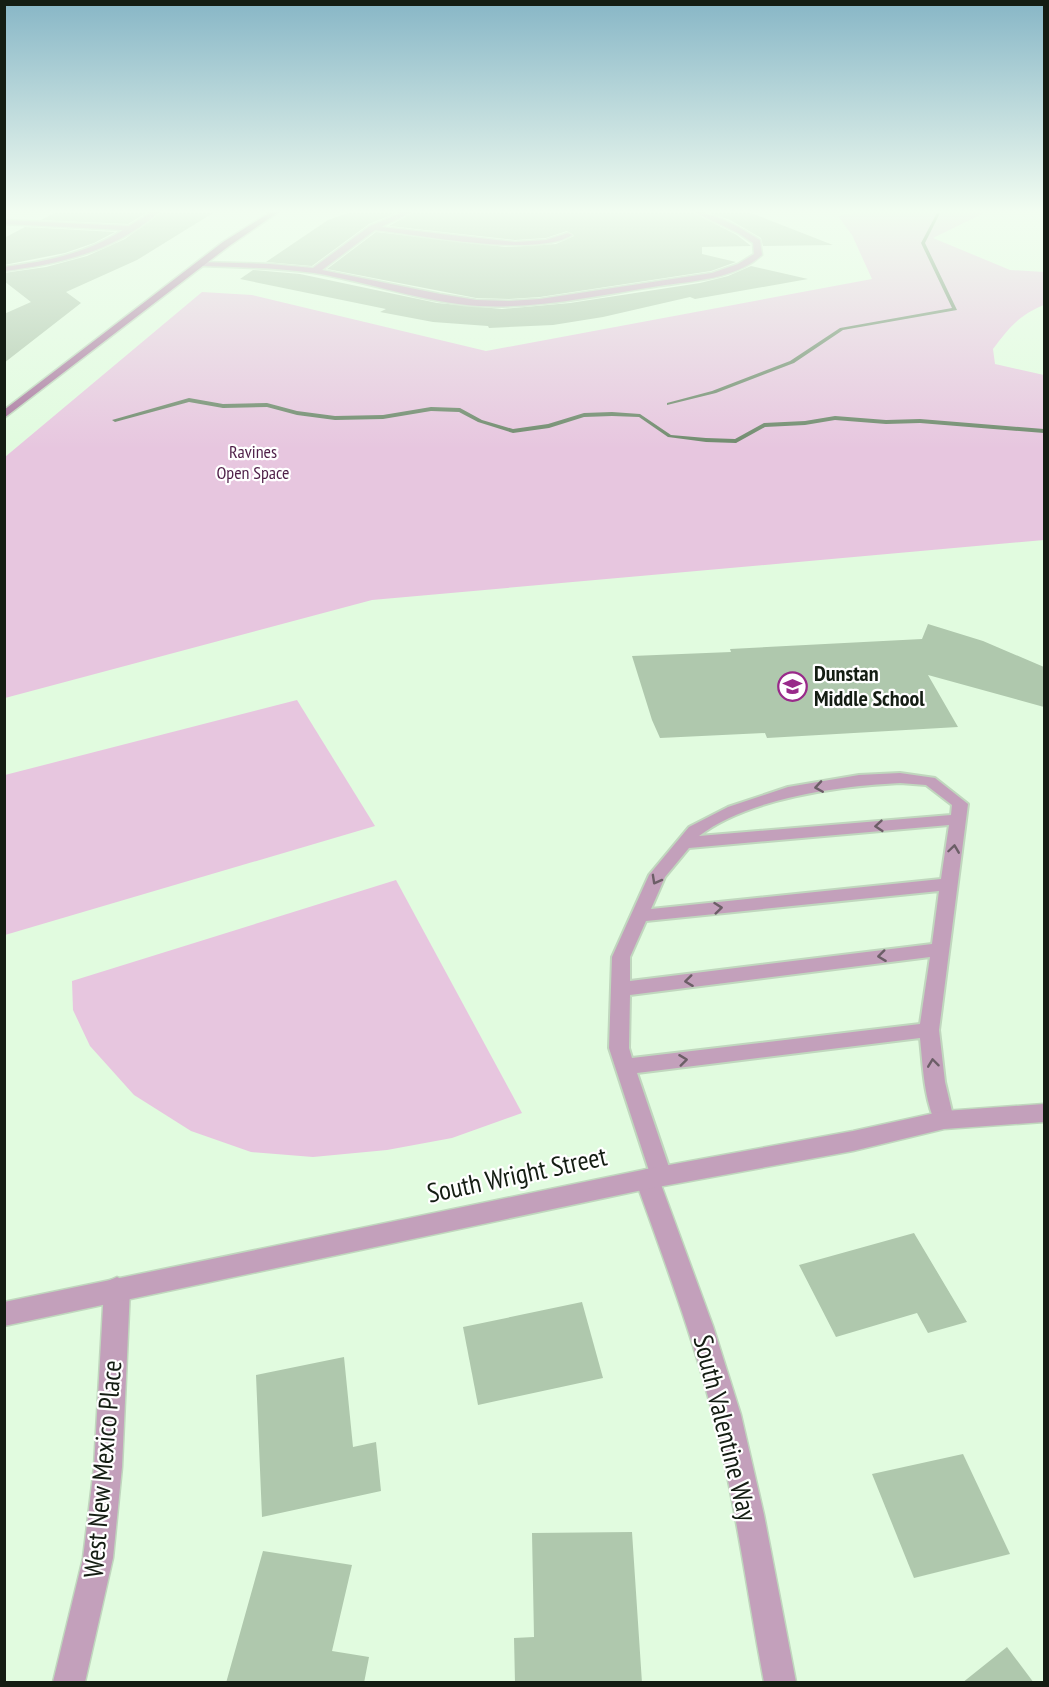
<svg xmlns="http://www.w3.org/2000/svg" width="1049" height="1687" font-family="'PT Sans Narrow',sans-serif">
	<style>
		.green { fill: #e7c6df }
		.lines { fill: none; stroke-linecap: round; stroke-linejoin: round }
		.stream { fill: #6f8a6d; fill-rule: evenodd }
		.building { fill: #afc8ad }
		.service-casing { stroke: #c0d7be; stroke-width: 4 }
		.minor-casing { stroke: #c0d7be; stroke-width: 3 }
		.tertiary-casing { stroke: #c0d7be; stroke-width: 3 }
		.secondary-casing { stroke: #c0d7be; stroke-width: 3 }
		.service { fill: #c3a0bb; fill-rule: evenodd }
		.minor { fill: #c3a0bb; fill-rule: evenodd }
		.tertiary { fill: #c3a0bb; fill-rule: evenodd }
		.secondary { fill: #aa78a0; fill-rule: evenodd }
		.oneway { stroke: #6c5e67 }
		.labels { text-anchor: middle; stroke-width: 4.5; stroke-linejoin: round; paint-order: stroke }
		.far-park-label { font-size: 18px; fill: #4e1e47; stroke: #fff }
		.poi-label { font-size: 22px; font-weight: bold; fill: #141d13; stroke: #fff; text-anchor: start }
		.near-street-label { font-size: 27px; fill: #141d13; stroke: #fff }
	</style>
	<rect width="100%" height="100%" fill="#e1fbdf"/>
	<!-- green -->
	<g class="green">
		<path d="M854 213H984L933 238 1010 270 1044 272V305C1019 315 1009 328 993 349L995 364 1044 375V540L372 600 5 698V457L202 292 252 295 486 351 872 279 852 235 838 216Z"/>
		<path d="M297 700 375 826 5 935V775Z"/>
		<path d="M396 880 522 1113 452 1138 387 1150 313 1157 251 1152 191 1131 134 1095 90 1046 73 1010 72 981Z"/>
	</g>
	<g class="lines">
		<!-- stream -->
		<g class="stream">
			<path d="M937 213H940L925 243 957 310 843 330 794 363 716 393 667 405V403L712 391 790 361 840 328 952 308 921 243Z"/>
			<path d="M189 398 223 404 267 403 297 411 335 416 383 415 431 407 460 408 482 420 513 429 548 424 584 413 612 412 640 414 671 435 706 438 735 439 764 423 805 421 835 416 886 420 920 419 1044 429V433L920 423 886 424 835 420 805 425 765 427 736 443 706 442 668 437 639 417 612 416 584 417 549 428 513 433 478 422 459 412 431 411 383 419 335 420 297 415 267 407 223 408 189 402 115 422 112 420Z"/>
		</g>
	</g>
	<!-- building -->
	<g class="building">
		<path d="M54 213H146L128 224 41 220Z"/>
		<path d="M160 213H213L137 260 66 292 81 303 4 363V314L31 302 4 281V273L46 267 87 256 125 239Z"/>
		<path d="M348 213H396L369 224 312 266 266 262 328 220Z"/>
		<path d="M412 213H694L737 235 751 246 702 247V254L736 262 711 271 540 297 509 299 476 298 327 269 376 232 506 247 556 244 574 236 567 231 546 238 515 240 389 226Z"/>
		<path d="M709 213H751L833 245 763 246 761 238 730 220Z"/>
		<path d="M25 227 115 232 94 243 65 253 4 265V238Z"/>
		<path d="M751 266 808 279 695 299 690 297 603 317 553 325 489 328 488 326 433 322 380 312 386 309 240 279 253 270 300 274 437 303 502 309 570 303 700 283 728 276Z"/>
		<path d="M928 624 983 641 1044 667V707L928 675 958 727 767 738 765 733 660 738 652 720 632 656 731 652 730 649 922 639Z"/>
		<path d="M914 1233 967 1322 928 1333 917 1313 836 1337 799 1265Z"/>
		<path d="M582 1302 603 1378 478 1405 463 1327Z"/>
		<path d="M344 1357 353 1447 376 1442 381 1491 262 1517 256 1375Z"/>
		<path d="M963 1454 1010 1554 914 1578 872 1474Z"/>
		<path d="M632 1532 642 1683H515L514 1638 534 1637 532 1533Z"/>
		<path d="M263 1551 352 1565 332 1651 369 1657 364 1683H226Z"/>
		<path d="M1007 1647 1034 1683H962Z"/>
	</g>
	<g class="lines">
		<defs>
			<path id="service" d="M900 773 935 778 968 804 939 1030 945 1082 954 1120 951 1126 944 1128 937 1126C924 1100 923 1067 920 1038L637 1073 672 1176 669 1183 661 1185 653 1183 609 1048 612 957 649 875 689 827 728 807 788 787 859 775ZM900 783 926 785 952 805 951 815 699 836C748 798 840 786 900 783ZM949 825 941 879 651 909 665 877 689 848ZM939 891 932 944 630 981V957L646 921ZM930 957 920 1024 632 1058 629 1048 630 995Z"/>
			<g id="minor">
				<path d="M150 213H158C114 251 61 264 4 271V267C48 261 85 254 123 230L4 224V220L129 226Z"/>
				<path d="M401 213H410L381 227 515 242 546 240 568 233 572 235C537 258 419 235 375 230L322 270 440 294 476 300 509 301 540 299 712 273 738 264 754 254 753 243 738 233 696 213C717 213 742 229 760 240L762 255C736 279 693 281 659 286 600 295 540 309 479 306 424 303 369 282 314 273 277 268 239 267 201 266L197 264 201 262 270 264 313 268 370 226Z"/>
				<path d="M647 1169 655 1172 659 1179 713 1326 741 1415 764 1515 796 1682H764C749 1604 739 1526 721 1448 700 1356 667 1268 635 1179L639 1172Z"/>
				<path d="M117 1277 126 1281 130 1289 122 1467 113 1558 85 1682H53L83 1558 94 1467 104 1289 108 1281Z"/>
			</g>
			<path id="tertiary" d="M1044 1104V1122L944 1129 853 1151 647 1189 4 1326V1302L647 1169 853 1131 944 1111Z"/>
			<path id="secondary" d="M269 213H277L229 246 4 418V410L223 242Z"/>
		</defs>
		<!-- service casing -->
		<use href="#service" class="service-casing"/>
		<!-- minor casing -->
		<use href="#minor" class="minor-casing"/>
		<!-- tertiary casing -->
		<use href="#tertiary" class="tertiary-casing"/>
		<!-- secondary casing -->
		<use href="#secondary" class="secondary-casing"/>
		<!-- service -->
		<use href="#service" class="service"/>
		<!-- minor -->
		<use href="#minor" class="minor"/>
		<!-- tertiary -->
		<use href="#tertiary" class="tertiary"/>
		<!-- secondary -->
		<use href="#secondary" class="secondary"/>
	</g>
	<!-- one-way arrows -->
	<defs><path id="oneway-chevron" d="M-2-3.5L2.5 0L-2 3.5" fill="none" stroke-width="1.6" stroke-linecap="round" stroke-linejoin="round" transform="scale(1.5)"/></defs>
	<g class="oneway">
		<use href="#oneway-chevron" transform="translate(819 787) rotate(171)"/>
		<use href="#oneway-chevron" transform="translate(879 826) rotate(175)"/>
		<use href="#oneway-chevron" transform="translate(954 849) rotate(-82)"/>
		<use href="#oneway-chevron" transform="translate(656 880) rotate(119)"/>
		<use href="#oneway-chevron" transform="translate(718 908) rotate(-6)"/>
		<use href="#oneway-chevron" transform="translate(882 956) rotate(173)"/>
		<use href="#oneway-chevron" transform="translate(689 981) rotate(173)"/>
		<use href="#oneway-chevron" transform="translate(683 1060) rotate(-7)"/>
		<use href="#oneway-chevron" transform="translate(933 1063) rotate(-97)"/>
	</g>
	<!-- sky -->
	<linearGradient id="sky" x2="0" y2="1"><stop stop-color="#87b6c6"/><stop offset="0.47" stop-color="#f2fdf1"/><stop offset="1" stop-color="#f2fdf1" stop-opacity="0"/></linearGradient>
	<rect width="1049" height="449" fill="url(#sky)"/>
	<!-- icons -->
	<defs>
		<symbol id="school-ring" viewBox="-11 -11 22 22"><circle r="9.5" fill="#fff" stroke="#992a8a" stroke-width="1.5"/><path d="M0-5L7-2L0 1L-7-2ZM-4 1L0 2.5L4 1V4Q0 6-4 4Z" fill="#992a8a"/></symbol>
	</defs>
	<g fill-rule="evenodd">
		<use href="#school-ring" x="776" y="670" width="33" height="33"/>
	</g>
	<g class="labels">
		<!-- far-park labels -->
		<g class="far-park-label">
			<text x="253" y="458">Ravines<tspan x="253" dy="21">Open Space</tspan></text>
		</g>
		<!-- poi labels -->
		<g class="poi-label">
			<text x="814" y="681">Dunstan<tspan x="814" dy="25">Middle School</tspan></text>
		</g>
		<!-- near-street labels -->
		<g class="near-street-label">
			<text transform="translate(517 1175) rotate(-12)" y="9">South Wright Street</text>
			<text transform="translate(725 1428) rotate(76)" y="9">South Valentine Way</text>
			<text transform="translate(103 1469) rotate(-85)" y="9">West New Mexico Place</text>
		</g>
	</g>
	<!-- border -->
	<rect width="1049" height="1687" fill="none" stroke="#141d13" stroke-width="12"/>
</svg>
